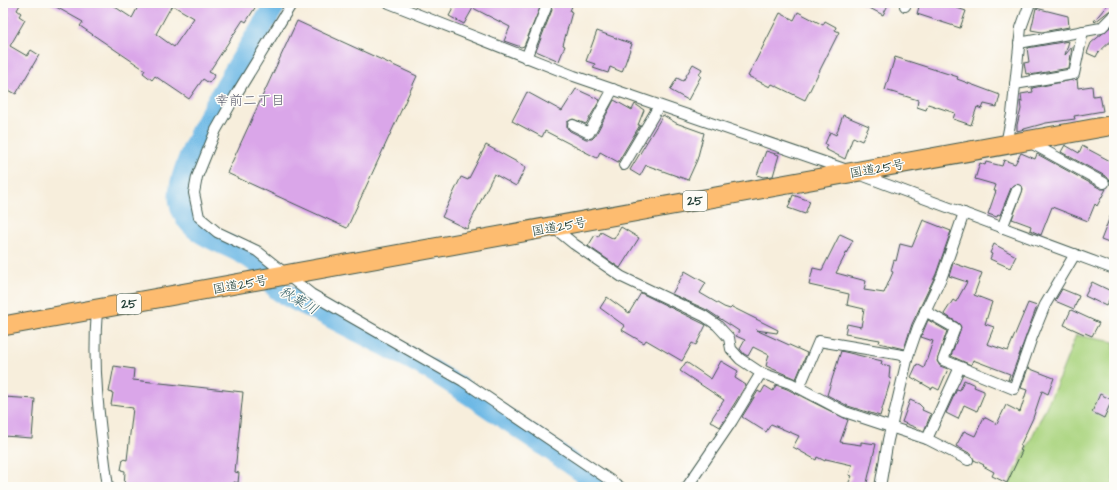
<svg xmlns="http://www.w3.org/2000/svg" width="1117" height="490" font-family="'Architects Daughter','Klee One',sans-serif">
	<style>
		.green { fill: #acd581; stroke: #66895a }
		.lines { fill: none; stroke-linecap: round; stroke-linejoin: round }
		.river { stroke: #6cb8e5; stroke-width: 22 }
		.building { fill: #daa6e9; fill-rule: evenodd }
		.street-casing { stroke: #3f584d; stroke-width: 12 }
		.highway-casing { stroke: #3f584d; stroke-width: 21 }
		.street { stroke: #fff; stroke-width: 10 }
		.highway { stroke: #fdbc70; stroke-width: 19 }
		.labels { text-anchor: middle; stroke-width: 3; stroke-linejoin: round; paint-order: stroke }
		.shield { fill: #fdfcf7; stroke: #62766e; stroke-width: 1 }
		.shield-label { font-size: 12px; font-weight: bold; fill: #1f3d34 }
		.street-label { font-size: 13px; fill: #1f3d34; stroke: #fdfcf7 }
		.neighbourhood-label { font-size: 14px; fill: #606273; stroke: #fdfcf7 }
		.water-label { font-size: 14px; font-style: italic; fill: #366269; stroke: #fdfcf7 }
	</style>
	<rect width="100%" height="100%" fill="#fdfcf7"/>
	<filter id="ink" filterUnits="userSpaceOnUse"><feTurbulence type="fractalNoise" baseFrequency=".025" numOctaves="2"/><feDisplacementMap in="SourceGraphic" scale="8" xChannelSelector="R" yChannelSelector="G"/><feConvolveMatrix kernelMatrix="1 2 1 2 8 2 1 2 1" color-interpolation-filters="sRGB"/></filter>
	<filter id="wash" filterUnits="userSpaceOnUse"><feTurbulence type="fractalNoise" baseFrequency=".012" numOctaves="4" result="noise"/><feDisplacementMap in="SourceGraphic" scale="16" xChannelSelector="R" yChannelSelector="G"/><feGaussianBlur stdDeviation="0.9" result="paint"/><feColorMatrix in="noise" values="0 0 0 0 0 0 0 0 0 0 0 0 0 0 0 0 0 1.4 0 .05"/><feComposite in="paint" operator="in"/></filter>
	<g filter="url(#wash)">
		<rect width="100%" height="100%" fill="#f7eedc"/>
		<!-- green -->
		<path class="green" d="M1076 335 1114 342V487H1008L1056 386Z"/>
		<g class="lines">
			<!-- river -->
			<path class="river" d="M276 3C254 41 172 163 180 202 188 241 231 240 256 262 266 271 271 286 283 293 297 302 314 308 329 316 363 334 398 351 431 370 491 406 547 448 605 487"/>
		</g>
		<g id="blocks">
			<!-- building -->
			<g class="building">
				<path d="M3 3H21L17 10 21 13 19 16 25 20 10 46 27 56 31 50 39 55 16 94 3 87V24L7 17 3 15Z"/>
				<path d="M49 3H109L132 18 140 3H258L246 22 243 20 209 72 215 75 209 83 203 79 189 99 155 76 152 80 143 73 145 70 80 26 83 22ZM172 5 194 18 174 47 156 34Z"/>
				<path d="M456 3H542L524 46 521 47 504 41 510 27 473 8 464 24 449 16Z"/>
				<path d="M550 3H569L568 5 572 6 570 11 572 12 563 45 565 46 559 61 536 51 552 10Z"/>
				<path d="M860 3H889L883 15Z"/>
				<path d="M920 3H942L966 11 960 28 917 14Z"/>
				<path d="M1109 3H1114V10L1109 11 1095 22 1094 21Z"/>
				<path d="M1036 8 1068 16 1069 27 1042 32 1031 30Z"/>
				<path d="M798 12 823 25 825 21 836 27 835 30 839 32 805 100 772 84 770 87 748 76 780 13 794 20Z"/>
				<path d="M297 21 417 76 347 228 227 173Z"/>
				<path d="M1114 24V38L1098 53 1096 57 1087 53 1091 43Z"/>
				<path d="M597 31 632 44 622 72 610 67 608 73 593 68 595 64 586 61Z"/>
				<path d="M1069 41 1065 55 1072 47 1069 68 1030 75V73L1026 74 1024 63 1029 62 1027 48Z"/>
				<path d="M895 57 958 77 957 79 1000 95 997 107 984 104 982 109 977 107 971 125 953 119 955 113 928 104 926 110 917 107 918 100 885 90Z"/>
				<path d="M693 64 702 69 699 75 701 76 688 100 670 90 677 78 683 81Z"/>
				<path d="M1077 79 1078 88 1092 86 1093 96 1100 95 1103 111 1074 116 1075 119 1046 123 1017 131V125L1021 109 1020 101 1022 102 1021 94 1033 92 1032 88Z"/>
				<path d="M576 89 600 100 586 124 573 119 567 122V128L570 131 586 139H592L595 136 614 100 632 110 635 104 644 110 638 125H640L618 162 600 152 597 158 545 131 542 137 512 121 527 92 562 111Z"/>
				<path d="M663 115 676 123 704 133 697 160 688 180 646 165 640 176 630 170Z"/>
				<path d="M843 115 869 126 862 141 853 137 845 159 825 149 827 145 825 144 830 132 836 135Z"/>
				<path d="M486 145 526 167 516 186 494 174 467 229 442 217 461 177 468 180Z"/>
				<path d="M1065 145 1079 153 1082 146 1114 163V174L1110 181 1107 177 1061 152Z"/>
				<path d="M766 151 779 155 773 176 763 177 757 175Z"/>
				<path d="M1021 153 1035 159 1037 154 1101 189H1106L1097 206 1095 204 1088 221 1052 207 1041 235 1030 230 1031 226 1012 219 1023 189 1022 186 1016 184 1011 188 1000 215 998 214 997 217 988 214 996 191H994L996 185 975 179 980 163 985 165 986 162 1002 166 1004 160 1015 164Z"/>
				<path d="M793 195 810 201 805 214 788 208Z"/>
				<path d="M1113 209H1114V245L1101 240Z"/>
				<path d="M923 220 951 231 936 274 912 324 904 349 879 343 880 340 845 334 847 324 861 327 864 309 847 305 849 294 809 285 813 268 822 270 840 234 853 240 836 273 866 281 864 290 884 293 893 272 891 271 894 260 896 261 900 244 912 247Z"/>
				<path d="M621 227 639 238 620 268 588 246 595 235 598 237 601 232 614 239Z"/>
				<path d="M994 244 1016 256 1010 268 990 259 992 254 990 253Z"/>
				<path d="M953 263 982 273 974 295 992 302 985 324 994 327 987 344 1008 351 1028 303 1037 306 1010 380H1008L1010 374 973 360 971 365 951 356 961 327 958 323 944 314 953 300 956 302 967 282 949 276Z"/>
				<path d="M685 271 706 283 700 293 724 307 730 309 732 307 778 330 777 333 756 330 807 353 796 379 766 366 769 355 753 347 748 356 744 354 740 349 745 340 736 336 739 331 707 310 672 294Z"/>
				<path d="M1092 282 1113 292 1106 306 1085 296Z"/>
				<path d="M1062 289 1079 296 1074 309 1055 301Z"/>
				<path d="M641 293 706 325 696 345 692 343 682 361 646 340 644 343 622 330 625 326 600 308 607 297 629 313Z"/>
				<path d="M1071 310 1099 323 1092 336 1085 333 1084 334 1064 325Z"/>
				<path d="M928 320 947 331 937 361 940 366 948 369 939 390 933 387 932 389 911 377 917 364 924 368 933 341 921 337Z"/>
				<path d="M841 351 882 361 881 364 890 366 889 378 891 379 880 416 848 406 827 395Z"/>
				<path d="M721 361 738 371 735 378 746 385 720 427 710 421 724 400 680 371 686 362 711 379Z"/>
				<path d="M114 366 134 369 133 380 243 392 235 472 239 473 238 483 234 482 233 487 212 485 211 487H124L125 471 121 470 123 459 127 460 133 408 111 405 113 393 109 392Z"/>
				<path d="M1028 368 1054 378 1048 394 1042 391 1033 418 1020 446 1022 447 1020 450 1022 451 1007 483 992 476 994 472 983 466 984 465 974 460 971 454 956 446 964 431 975 436 984 417 997 424 1006 405 1020 412 1027 390 1021 388Z"/>
				<path d="M964 380 975 385 974 387 984 391V394L977 411 964 405 958 419 946 413 957 389 960 390Z"/>
				<path d="M776 385 787 389 848 420 840 442 861 445V442L876 444 866 487H855L848 484 852 476 849 475 852 465 826 459 825 461 817 457 816 460 793 447 799 436 771 424 766 432 742 417 758 391 761 393 765 386 773 391Z"/>
				<path d="M1100 394 1112 400 1104 418 1092 412Z"/>
				<path d="M4 397 35 399 32 438 3 436Z"/>
				<path d="M910 400 919 404 923 408 922 410 931 414 924 431 902 422Z"/>
			</g>
		</g>
	</g>
	<g filter="url(#ink)">
		<use href="#blocks" fill-opacity="0" stroke="#3f584d" stroke-width="1"/>
		<g class="lines">
			<defs>
				<g id="street">
					<path d="M292 3 237 93 216 130 197 177 194 193 199 217 217 232 257 251 311 294 463 381 620 487"/>
					<path d="M389 3 574 76 853 172 1114 269"/>
					<path d="M905 6 907 3"/>
					<path d="M1019 43 1101 28 1113 16"/>
					<path d="M526 58 546 8"/>
					<path d="M1015 84 1074 74 1083 31"/>
					<path d="M573 125 589 133 613 89"/>
					<path d="M1029 142 1104 183"/>
					<path d="M1006 144 1012 114 1021 28 1030 3"/>
					<path d="M624 165 659 106"/>
					<path d="M553 227 574 244 622 277 704 316 717 325 729 338 731 349 740 359 761 373 790 383 845 412 927 439 968 460"/>
					<path d="M1002 228 1017 190"/>
					<path d="M97 310C92 372 100 426 108 487"/>
					<path d="M925 311 955 328 943 360 1014 389 1032 337 1045 305 1075 254"/>
					<path d="M799 388 819 341 908 356"/>
					<path d="M927 439 960 367"/>
					<path d="M687 487 732 421 761 373"/>
					<path d="M880 487 888 440 908 356 918 327 942 276 964 213"/>
				</g>
				<path id="highway" d="M3 326 1114 125"/>
			</defs>
			<!-- street casing -->
			<use href="#street" class="street-casing"/>
			<!-- highway casing -->
			<use href="#highway" class="highway-casing"/>
			<!-- street -->
			<use href="#street" class="street"/>
			<!-- highway -->
			<use href="#highway" class="highway"/>
		</g>
	</g>
	<g class="labels">
		<!-- shield labels -->
		<g class="shield">
			<rect x="683" y="191" width="24" height="20" rx="3"/>
			<rect x="117" y="294" width="24" height="20" rx="3"/>
		</g>
		<g class="shield-label">
			<text x="695" y="205">25</text>
			<text x="129" y="308">25</text>
		</g>
		<!-- street labels -->
		<g class="street-label">
			<text transform="translate(877 168) rotate(-10)" y="5">国道25号</text>
			<text transform="translate(559 226) rotate(-10)" y="5">国道25号</text>
			<text transform="translate(240 284) rotate(-10)" y="5">国道25号</text>
		</g>
		<!-- neighbourhood labels -->
		<g class="neighbourhood-label">
			<text x="250" y="105">幸前二丁目</text>
		</g>
		<!-- water labels -->
		<g class="water-label">
			<text transform="translate(299 300) rotate(30)" y="5">秋葉川</text>
		</g>
	</g>
	<!-- margin -->
	<rect width="1117" height="490" fill="none" stroke="#fdfcf7" stroke-width="16"/>
</svg>
